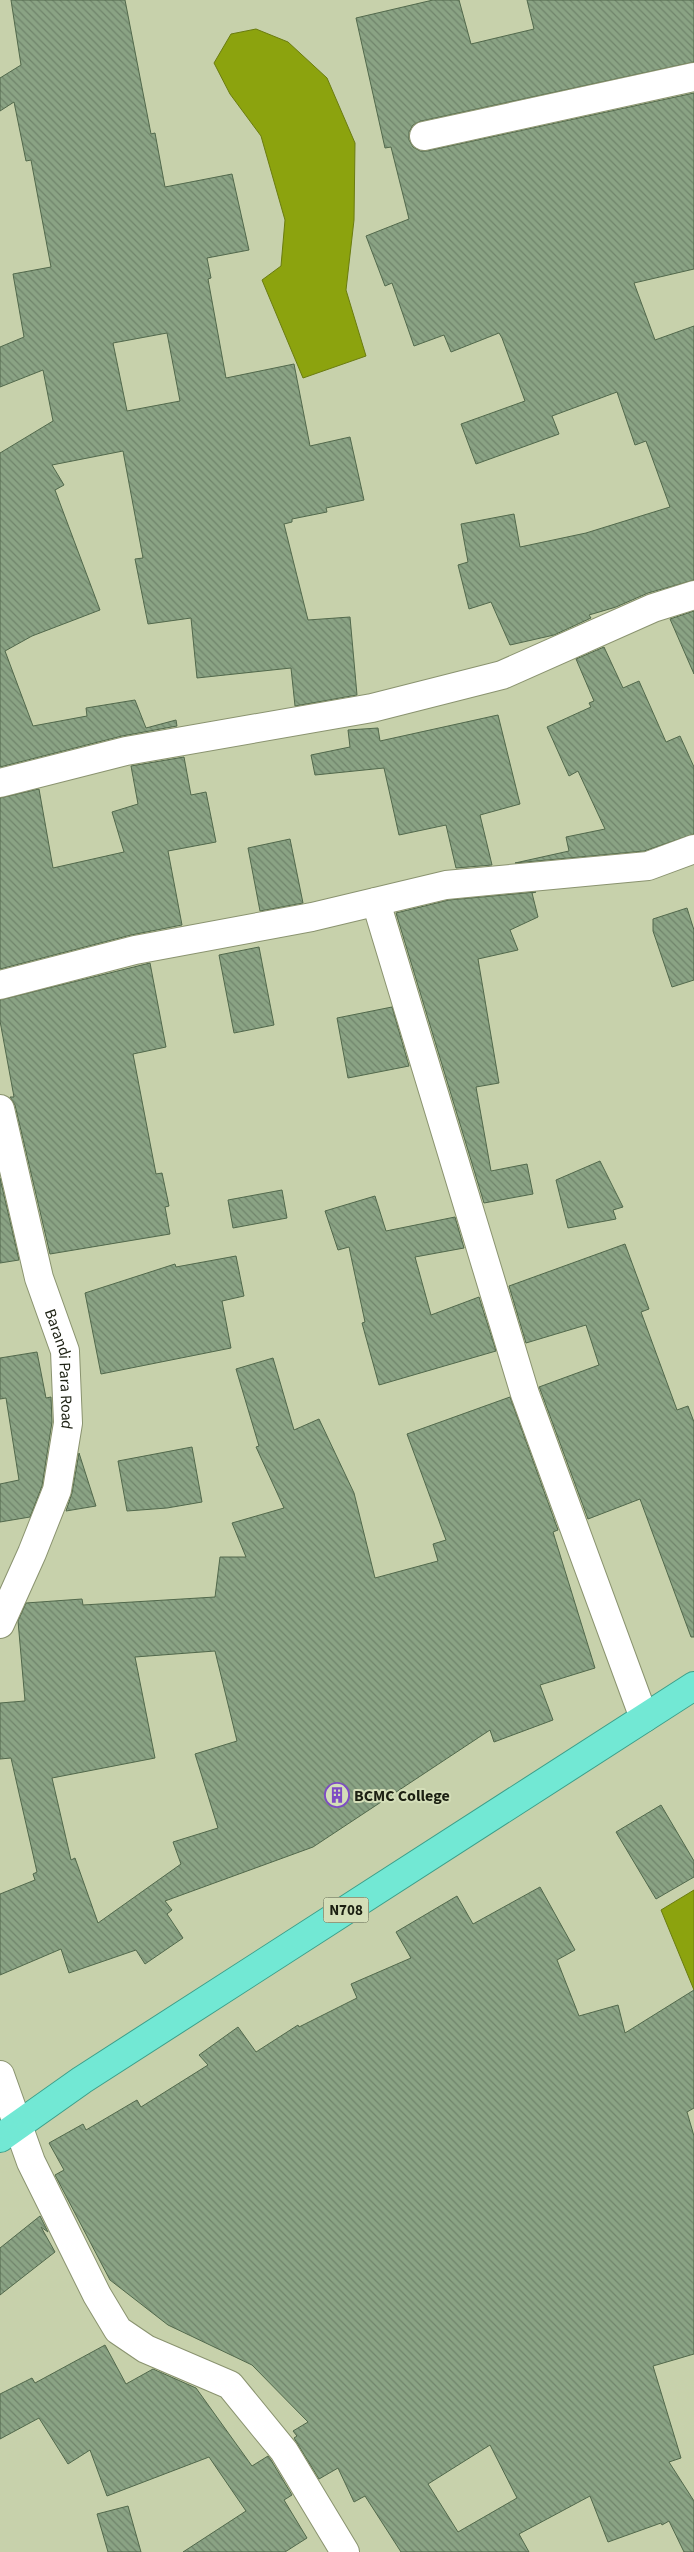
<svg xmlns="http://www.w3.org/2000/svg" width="694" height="2552" font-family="'Source Sans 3',sans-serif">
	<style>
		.water { fill: #8ca30e; stroke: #6a7c0f }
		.building { fill: url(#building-back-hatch); stroke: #52694c; fill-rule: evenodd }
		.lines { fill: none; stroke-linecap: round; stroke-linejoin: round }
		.minor-casing { stroke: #8a936f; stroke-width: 30 }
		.trunk-casing { stroke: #3d9e89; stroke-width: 30 }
		.minor { stroke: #fff; stroke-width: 28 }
		.trunk { stroke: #72e8d4; stroke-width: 28 }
		.labels { text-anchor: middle; stroke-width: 4; stroke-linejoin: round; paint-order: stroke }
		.shield { fill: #d4deb8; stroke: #535944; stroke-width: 1 }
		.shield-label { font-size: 15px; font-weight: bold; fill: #1c2012 }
		.street-label { font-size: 16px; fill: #1c2012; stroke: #d4deb8 }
		.poi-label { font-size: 16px; font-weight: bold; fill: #1c2012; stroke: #d4deb8; text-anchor: start }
	</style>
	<defs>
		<pattern id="building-back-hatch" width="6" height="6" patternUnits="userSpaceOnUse" patternTransform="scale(1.25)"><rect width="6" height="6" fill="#8aa384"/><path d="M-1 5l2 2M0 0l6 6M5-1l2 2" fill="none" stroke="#70846b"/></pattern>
	</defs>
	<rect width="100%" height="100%" fill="#c7d1ab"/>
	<!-- water -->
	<g class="water">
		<path d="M256 29 288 42 327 78 355 143 354 220 346 290 366 356 303 378 262 280 281 266 285 220 261 136 230 94 214 63 231 34Z"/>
		<path d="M694 1890V1990L661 1910Z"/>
	</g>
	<!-- building -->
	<g class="building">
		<path d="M11 0H125L151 134 155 133 165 187 232 174 249 250 207 258 211 278 208 279 226 378 294 364 310 446 350 437 364 500 326 508 327 512 292 519V522L284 524 308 620 350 617 357 695 295 706 291 668 197 678 191 618 148 624 135 559 143 558 123 451 52 465 64 485 55 490 100 610 32 636 5 651 33 726 87 716 86 708 135 700 146 728 176 720 177 726 122 736 0 767V453L53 421 43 370 0 387V347L24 337 13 274 51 267 31 160 26 161 14 102 0 111V78L21 65ZM167 333 180 401 127 411 113 343Z"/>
		<path d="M433 0H459L471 44 534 29 527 0H694V62L421 121 413 125 409 132V140L413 147 420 151H427L694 93V269L634 283 655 340 694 326V580L648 593 616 607 589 615 591 618 554 635 510 645 491 602 469 609 458 565 468 562 461 524 514 514 520 547 586 533 670 507 646 441 635 445 617 392 552 416 559 434 476 464 461 424 525 401 502 338 499 333 451 352 444 335 414 346 392 283 385 286 366 236 409 219 391 147 385 148 356 18Z"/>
		<path d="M694 611V674L670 619Z"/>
		<path d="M604 647 623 688 639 681 666 742 680 736 694 767V834L644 851 515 863 569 851 566 837 605 829 578 771 569 776 547 727 591 707 589 703 594 701 576 659Z"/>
		<path d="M498 715 520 804 480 815 492 865 456 868 446 825 399 835 384 768 315 775 311 755 350 747 348 730 378 728 380 741Z"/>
		<path d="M184 757 191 795 206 792 216 842 168 851 182 925 131 935 0 969V798L39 789 53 868 124 852 112 812 138 804 131 766Z"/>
		<path d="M290 839 303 903 260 911 248 848Z"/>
		<path d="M536 892 532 893 538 917 510 930 518 950 478 959 499 1083 476 1087 491 1171 527 1164 533 1194 484 1203 396 913 449 900Z"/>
		<path d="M687 908 694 930V980L672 987 653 931V919Z"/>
		<path d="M259 947 274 1025 234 1033 219 955Z"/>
		<path d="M150 963 166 1047 133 1054 156 1174 162 1173 169 1206 165 1207 170 1234 50 1254 15 1105 10 1097H14L0 1021V1000Z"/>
		<path d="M392 1007 409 1066 348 1078 337 1018Z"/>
		<path d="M600 1161 623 1207 613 1210 616 1219 568 1228 556 1180Z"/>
		<path d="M0 1178 19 1260 0 1263Z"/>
		<path d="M282 1190 287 1218 233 1228 228 1200Z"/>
		<path d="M375 1196 386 1231 455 1217 464 1248 415 1257 431 1315 479 1297 496 1351 379 1385 362 1323 365 1322 349 1247 338 1250 325 1211Z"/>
		<path d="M625 1244 649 1309 641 1312 677 1410 688 1406 694 1422V1637H691L640 1499 588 1519 540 1389 539 1387 599 1365 586 1325 526 1343 509 1286Z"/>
		<path d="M236 1256 244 1296 222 1301 231 1348 101 1374 85 1293 175 1264 176 1267Z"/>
		<path d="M37 1352 46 1398 51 1397 52 1422 42 1486 30 1517 0 1522V1484L19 1480 6 1398 0 1399V1358Z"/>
		<path d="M273 1358 294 1430 319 1419 354 1493 375 1578 438 1561 433 1544 446 1540 407 1434 510 1397 558 1530 553 1532 595 1668 540 1685 553 1720 494 1742 490 1730 313 1847 165 1901 172 1910 167 1914 183 1938 145 1964 136 1950 69 1973 61 1949 0 1975V1894L35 1880 33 1874 37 1872 11 1758 0 1759V1703L25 1701 18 1621 26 1603 82 1599 83 1605 215 1597 220 1557H246L232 1523 284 1508 256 1447 259 1446 236 1369ZM215 1651 237 1741 195 1754 218 1828 173 1842 181 1864 98 1923 75 1858 71 1860 52 1778 155 1758 135 1657Z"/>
		<path d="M192 1447 202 1502 167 1508 127 1511 118 1461Z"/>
		<path d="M79 1453 96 1506 66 1511 72 1493Z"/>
		<path d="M661 1805 694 1861V1877L656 1899 616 1832Z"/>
		<path d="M540 1887 575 1950 557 1960 579 2016 618 2005 625 2033 694 1990V2108L687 2112 694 2136V2354L653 2366 681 2458 669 2462 694 2501V2552H684L669 2521 662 2525 661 2523 608 2542 590 2496 519 2534 529 2552H401L365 2496 354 2502 338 2468 319 2479 294 2438 297 2436 293 2431 308 2422 252 2365 168 2325 110 2280 55 2175 64 2170 49 2143 83 2124 86 2130 137 2100 141 2107 208 2065 199 2055 238 2027 256 2052 298 2025 299 2027 357 1998 351 1984 411 1958 396 1932 457 1896 473 1924ZM490 2445 517 2498 458 2532 428 2484Z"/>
		<path d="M40 2216 48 2232 41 2227 55 2252 0 2295V2248Z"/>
		<path d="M105 2345 126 2384 153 2369 196 2388 252 2466 268 2456 271 2460 292 2495 284 2500 307 2538 285 2552H183L246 2511 209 2457 107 2496 90 2450 68 2464 39 2418 0 2439V2394L32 2378 35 2383Z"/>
		<path d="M128 2506 141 2552H108L97 2514Z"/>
	</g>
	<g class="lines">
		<defs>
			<g id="minor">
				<path d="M424 136 694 77"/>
				<path d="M0 783 126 751 372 708 502 675 653 608 694 595"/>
				<path d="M376 902 525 1394 644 1718"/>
				<path d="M0 985 135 950 312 917 446 885 648 866 694 849"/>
				<path id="s1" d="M0 1109 39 1278 65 1351 68 1423 57 1490 32 1553 0 1624"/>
				<path d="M0 2075 31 2162 97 2295 118 2330 146 2349 230 2385 284 2451 345 2552"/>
			</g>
			<path id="trunk" d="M0 2138 82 2080 694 1686"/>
		</defs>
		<!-- minor casing -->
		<use href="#minor" class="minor-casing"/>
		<!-- trunk casing -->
		<use href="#trunk" class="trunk-casing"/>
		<!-- minor -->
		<use href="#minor" class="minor"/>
		<!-- trunk -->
		<use href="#trunk" class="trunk"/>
	</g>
	<!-- icons -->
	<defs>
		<symbol id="building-ring" viewBox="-11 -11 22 22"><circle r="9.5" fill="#d4deb8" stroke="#7e4cc4" stroke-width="1.5"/><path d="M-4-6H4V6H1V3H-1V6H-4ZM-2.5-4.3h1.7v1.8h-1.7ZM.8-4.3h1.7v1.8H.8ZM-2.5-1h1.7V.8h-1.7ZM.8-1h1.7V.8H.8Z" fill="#7e4cc4"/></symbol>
	</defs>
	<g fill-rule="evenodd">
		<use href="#building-ring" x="323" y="1781" width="28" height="28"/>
	</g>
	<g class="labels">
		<!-- shield labels -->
		<rect class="shield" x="323.5" y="1897.5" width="45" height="25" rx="4"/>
		<g class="shield-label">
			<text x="346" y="1915">N708</text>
		</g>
		<!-- street labels -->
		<g class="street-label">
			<text dy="6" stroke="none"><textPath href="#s1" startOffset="268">Barandi Para Road</textPath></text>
		</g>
		<!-- poi labels -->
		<g class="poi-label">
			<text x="354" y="1801">BCMC College</text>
		</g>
	</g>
</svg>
